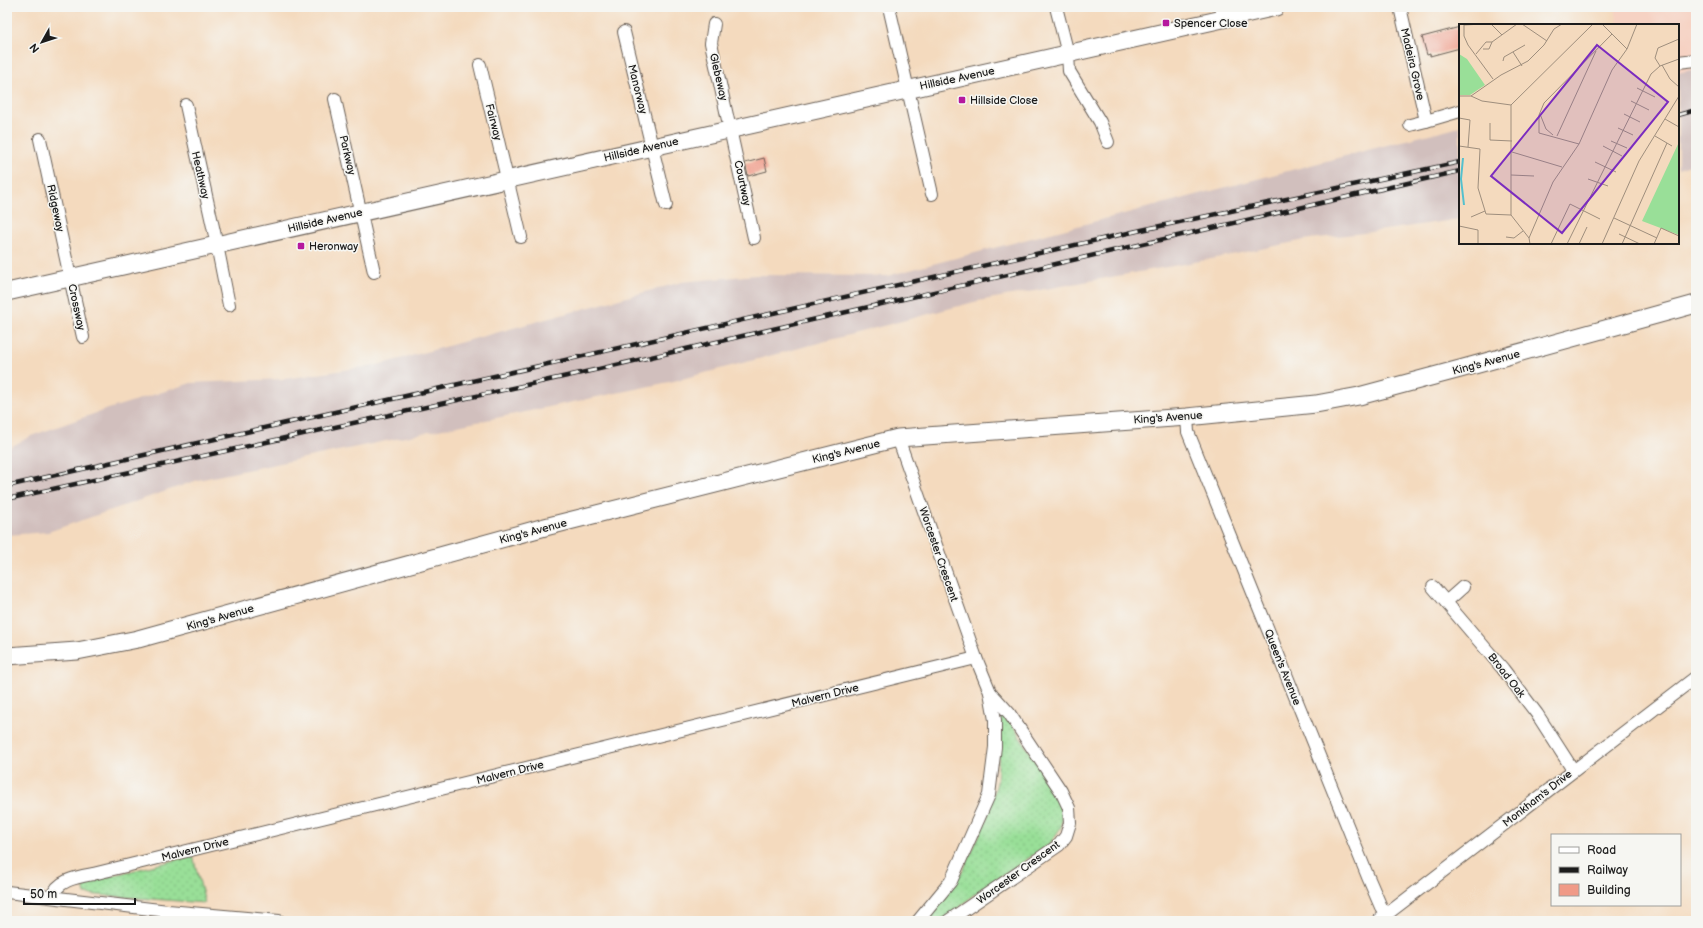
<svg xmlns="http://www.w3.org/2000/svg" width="1703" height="928" font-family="'Balsamiq Sans',sans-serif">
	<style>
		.built { fill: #f6d2c3 }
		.railway { fill: #d1bfbd }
		.grass { fill: url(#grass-dots); stroke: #5a7e5a }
		.building { fill: #f09a87 }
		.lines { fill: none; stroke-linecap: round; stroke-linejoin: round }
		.street-casing { stroke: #685e55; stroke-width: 14 }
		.secondary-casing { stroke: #685e55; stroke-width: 19 }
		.street { stroke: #fff; stroke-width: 12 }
		.secondary { stroke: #fff; stroke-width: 17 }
		.rail-casing { stroke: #1c1c1c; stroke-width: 4.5 }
		.rail { stroke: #f6f6f2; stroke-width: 3; stroke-dasharray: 9; stroke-linecap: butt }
		.poi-dot { fill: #b5179e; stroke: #f6f6f2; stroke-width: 1.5 }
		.labels { text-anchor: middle; stroke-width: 3; stroke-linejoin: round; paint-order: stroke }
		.poi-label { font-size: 11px; fill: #1c1c1c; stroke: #f6f6f2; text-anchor: start }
		.street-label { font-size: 11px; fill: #1c1c1c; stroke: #f6f6f2 }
		.inset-river { fill: none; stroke: #54c0ce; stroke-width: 2 }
		.inset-road { fill: none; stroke: #9e8e7d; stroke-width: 1 }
		.view { fill: #7b2cbf; fill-opacity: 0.15; stroke: #7b2cbf; stroke-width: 2 }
		.inset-edge { fill: none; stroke: #1c1c1c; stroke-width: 2 }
	</style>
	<defs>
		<pattern id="grass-dots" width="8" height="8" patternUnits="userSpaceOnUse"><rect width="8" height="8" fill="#99df98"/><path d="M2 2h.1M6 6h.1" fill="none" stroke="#83bf82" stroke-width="1.8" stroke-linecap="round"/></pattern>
	</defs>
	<rect width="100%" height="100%" fill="#f6f6f2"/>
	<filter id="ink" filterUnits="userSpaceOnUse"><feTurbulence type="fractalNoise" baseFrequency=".025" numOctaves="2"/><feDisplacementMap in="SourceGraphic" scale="8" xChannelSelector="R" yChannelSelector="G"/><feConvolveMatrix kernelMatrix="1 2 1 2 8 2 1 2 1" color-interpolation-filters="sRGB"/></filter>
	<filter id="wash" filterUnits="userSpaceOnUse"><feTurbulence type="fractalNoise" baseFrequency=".012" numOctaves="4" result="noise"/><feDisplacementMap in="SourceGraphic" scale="16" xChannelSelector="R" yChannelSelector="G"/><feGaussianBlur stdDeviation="0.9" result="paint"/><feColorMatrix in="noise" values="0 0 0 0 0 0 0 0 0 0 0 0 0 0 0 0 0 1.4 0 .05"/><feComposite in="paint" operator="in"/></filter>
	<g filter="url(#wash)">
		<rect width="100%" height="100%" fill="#f4dabe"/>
		<!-- built -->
		<path class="built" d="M1615 7H1696V69L1678 73V25H1618Z"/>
		<!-- railway -->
		<g class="railway">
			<path d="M1696 69V163L1678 169V73Z"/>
			<path d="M1460 126V219L1364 233 1310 239 1211 259 978 301 674 381 198 480 48 532 7 535V449L31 436 102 411 191 383 285 379 378 365 682 282 756 275 887 276Z"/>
		</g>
		<!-- grass -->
		<g class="grass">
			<path d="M1002 709 1056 794 1063 813 1061 827 1050 844 973 895 960 907 940 921H928L964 869 986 821 997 783 1000 738 998 713Z"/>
			<path d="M193 856 205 903 85 894 83 884 86 882Z"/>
		</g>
		<g id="blocks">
			<!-- building -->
			<g class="building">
				<path d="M1460 27V48L1430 56V54L1427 55 1422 37Z"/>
				<path d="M764 158 767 171 748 176 745 163Z"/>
			</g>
		</g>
	</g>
	<g filter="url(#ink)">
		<use href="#blocks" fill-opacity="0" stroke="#685e55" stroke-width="1"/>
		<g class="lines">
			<defs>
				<g id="street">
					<path d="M889 7 932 194"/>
					<path d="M1056 7 1068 54 1069 71 1100 122 1108 142"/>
					<path d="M1221 7 1224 19"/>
					<path d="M1400 7 1426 121 1460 111"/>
					<path d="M714 24 711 43 754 238"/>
					<path d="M624 32 666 205"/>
					<path d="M1678 62 1696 60"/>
					<path d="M480 65 521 237"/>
					<path d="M335 99 374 272"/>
					<path d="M186 105 217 245 229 305"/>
					<path d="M1410 125 1426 121"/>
					<path d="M40 139 83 337"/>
					<path d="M1187 417 1188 432 1368 877 1381 907 1387 914"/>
					<path d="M898 438 976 658 990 692 1009 713 1061 791 1069 808 1070 823 1066 836 1059 845 948 921"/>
					<path d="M1433 587 1503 669 1537 714 1573 770"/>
					<path d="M1446 602 1463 587"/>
					<path d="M7 892 168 911 279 921"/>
					<path d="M52 897C57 880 77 877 93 874L976 658"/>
					<path d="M918 921 951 881 989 795 995 747V720L990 692"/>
					<path d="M1378 921 1696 677"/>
				</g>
				<g id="secondary">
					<path d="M7 292 1276 7"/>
					<path d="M7 656 77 651 138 639 545 527 898 438 1187 417 1316 404 1359 396 1460 369 1696 304"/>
				</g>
			</defs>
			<!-- street casing -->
			<use href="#street" class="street-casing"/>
			<!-- secondary casing -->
			<use href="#secondary" class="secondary-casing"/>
			<!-- street -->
			<use href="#street" class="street"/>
			<!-- secondary -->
			<use href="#secondary" class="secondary"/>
			<defs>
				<g id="rail">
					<path d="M1678 115 1696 110"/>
					<path d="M7 486 1137 231 1460 162"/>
					<path d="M7 499 599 369 1460 171"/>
				</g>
			</defs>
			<!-- rail casing -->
			<use href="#rail" class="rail-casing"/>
			<!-- rail -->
			<use href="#rail" class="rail"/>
		</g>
	</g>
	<!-- markers -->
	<g class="poi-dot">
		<rect x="1162" y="19" width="8" height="8" rx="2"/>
		<rect x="958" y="96" width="8" height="8" rx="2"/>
		<rect x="297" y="242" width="8" height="8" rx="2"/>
	</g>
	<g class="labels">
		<!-- poi labels -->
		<g class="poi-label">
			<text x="1174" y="27">Spencer Close</text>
			<text x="970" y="104">Hillside Close</text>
			<text x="309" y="250">Heronway</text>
		</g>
		<!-- street labels -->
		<g class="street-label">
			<text transform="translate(1413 64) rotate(77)" y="4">Madeira Grove</text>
			<text transform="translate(719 77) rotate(77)" y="4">Glebeway</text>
			<text transform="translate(957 78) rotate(-12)" y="4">Hillside Avenue</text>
			<text transform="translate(638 89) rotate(76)" y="4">Manorway</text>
			<text transform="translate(494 122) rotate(76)" y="4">Fairway</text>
			<text transform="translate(641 149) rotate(-13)" y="4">Hillside Avenue</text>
			<text transform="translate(348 155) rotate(77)" y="4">Parkway</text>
			<text transform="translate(201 175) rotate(77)" y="4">Heathway</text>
			<text transform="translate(743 183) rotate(78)" y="4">Courtway</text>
			<text transform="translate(56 208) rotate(78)" y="4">Ridgeway</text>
			<text transform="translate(325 220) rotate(-13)" y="4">Hillside Avenue</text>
			<text transform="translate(77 307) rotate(78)" y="4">Crossway</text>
			<text transform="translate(1486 362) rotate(-15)" y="4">King's Avenue</text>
			<text transform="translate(1168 417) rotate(-4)" y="4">King's Avenue</text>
			<text transform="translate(846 451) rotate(-14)" y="4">King's Avenue</text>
			<text transform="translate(533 531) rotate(-15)" y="4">King's Avenue</text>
			<text transform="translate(939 554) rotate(71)" y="4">Worcester Crescent</text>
			<text transform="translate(220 617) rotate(-16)" y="4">King's Avenue</text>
			<text transform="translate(1283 667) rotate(68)" y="4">Queen's Avenue</text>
			<text transform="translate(1507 675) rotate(52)" y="4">Broad Oak</text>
			<text transform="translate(825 695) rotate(-14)" y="4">Malvern Drive</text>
			<text transform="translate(510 772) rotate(-14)" y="4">Malvern Drive</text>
			<text transform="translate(1537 798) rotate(-38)" y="4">Monkham's Drive</text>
			<text transform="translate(195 849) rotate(-14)" y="4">Malvern Drive</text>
			<text transform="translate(1018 872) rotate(-36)" y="4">Worcester Crescent</text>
		</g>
	</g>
	<!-- overview -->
	<g transform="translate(1459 24)">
		<rect width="220" height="220" fill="#f4dabe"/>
		<path d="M0 30 8 35 26 61 11 71H0ZM220 118V211L183 197Z" fill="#99df98"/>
		<path class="inset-river" d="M4 134 2 155 5 181"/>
		<path class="inset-road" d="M5 0V12L9 21 34 55M32 0 43 11M63 0 88 17M143 0 168 25M5 1 24 0M24 25H30L33 18 58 0M54 28 63 42M17 30 27 18H33M44 37 45 33 66 21M203 41 211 55 220 63M201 42 196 34 199 24 220 15M178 64 196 73M0 72H12L42 51 69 37 85 21 95 5 103 0M12 72 23 77 52 81V191M172 77 190 86M52 81 134 0M81 90 87 105 94 111M165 90 181 98M0 94 11 96 9 123M206 95 220 103M31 99V116L53 117M159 104 174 111M98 112 137 27M196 112 213 122M152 117 168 124M120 120 80 109V91L85 79 153 10M0 122 21 125 19 164 27 190 52 191 70 214M144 122 163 132M53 128 103 143M136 138 157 148M52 151 75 152M129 155 149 162M12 193 26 187M155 194 198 214M0 202 19 206V220M160 210 181 220M47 213 55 214 64 207M71 220 70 214 94 158 120 120 153 46 168 25 178 0M92 220 111 180 141 195M108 220 192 50 201 42 220 35M120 220 128 203M143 220 180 137 220 72M163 220 208 119M195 220 202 204 220 212"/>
		<path class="view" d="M138 21 209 78 103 209 32 152Z"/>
		<rect width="220" height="220" class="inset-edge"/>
	</g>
	<!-- margin -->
	<rect width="1703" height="928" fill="none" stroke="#f6f6f2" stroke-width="24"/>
	<!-- legend -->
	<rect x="1551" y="834" width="130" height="72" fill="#f6f6f2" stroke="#9f9f9c"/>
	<rect x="1559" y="847" width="20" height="6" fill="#ffffff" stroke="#9f9f9c"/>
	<text x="1587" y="854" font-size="12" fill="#1c1c1c">Road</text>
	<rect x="1559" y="867" width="20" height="6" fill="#1c1c1c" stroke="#9f9f9c"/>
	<text x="1587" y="874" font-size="12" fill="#1c1c1c">Railway</text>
	<rect x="1559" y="884" width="20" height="12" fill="#f09a87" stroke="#9f9f9c"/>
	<text x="1587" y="894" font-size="12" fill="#1c1c1c">Building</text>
	<!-- north arrow -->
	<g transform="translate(42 42) rotate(231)" stroke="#f6f6f2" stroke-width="3" paint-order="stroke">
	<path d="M0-3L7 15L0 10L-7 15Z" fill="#1c1c1c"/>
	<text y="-6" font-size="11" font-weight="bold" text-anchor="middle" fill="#1c1c1c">N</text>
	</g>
	<!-- scale -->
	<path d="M24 898v6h111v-6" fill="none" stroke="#1c1c1c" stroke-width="2"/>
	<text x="30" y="898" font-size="12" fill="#1c1c1c" stroke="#f6f6f2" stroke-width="3" paint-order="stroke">50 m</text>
</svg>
